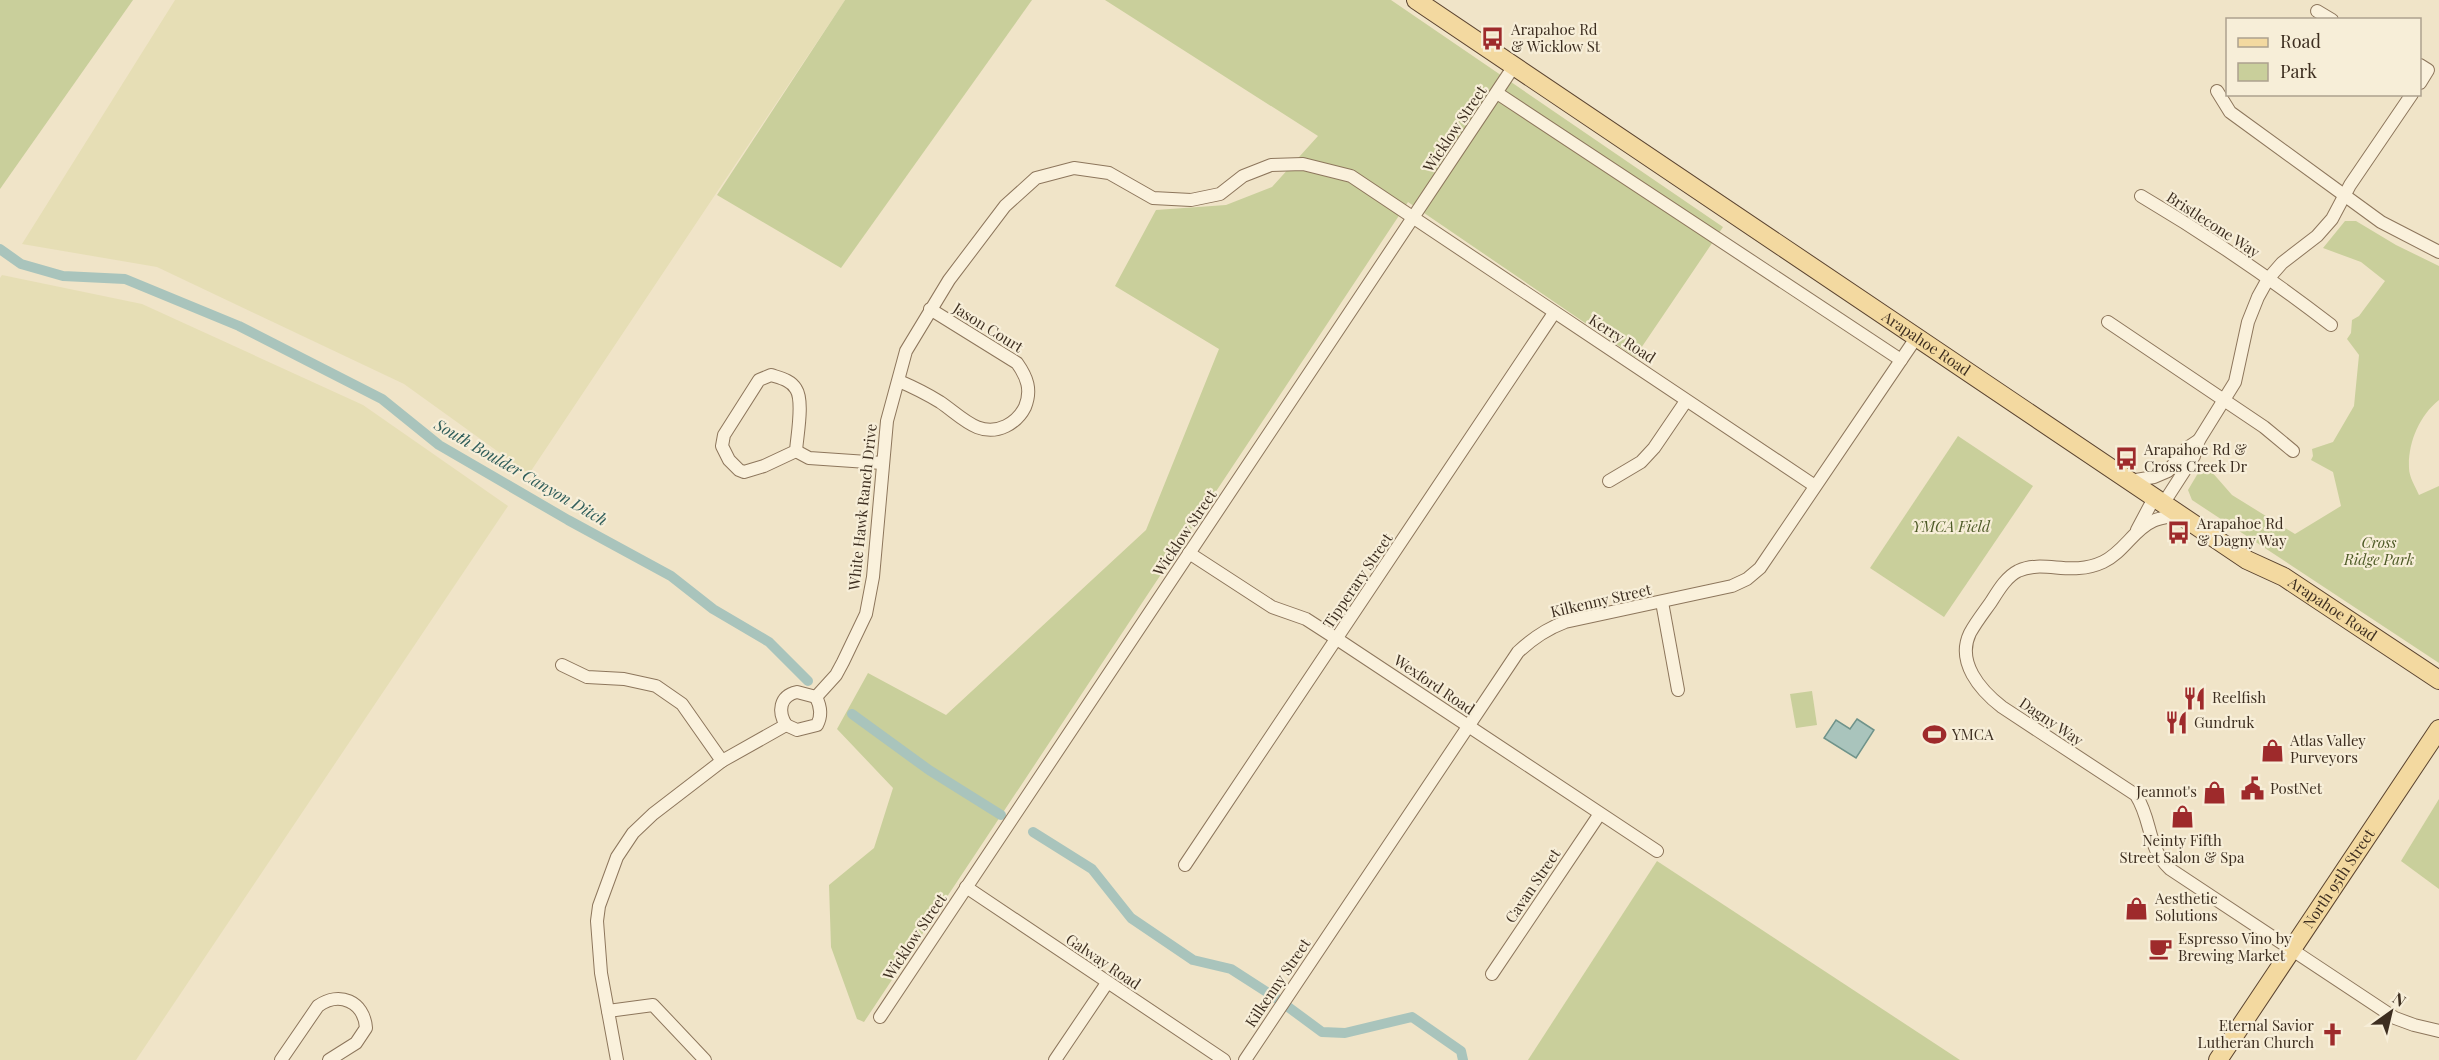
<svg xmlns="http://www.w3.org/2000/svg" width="2439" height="1060" font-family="'Playfair Display',serif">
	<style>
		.farmland { fill: #e6deb5 }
		.green { fill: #c9cf9b }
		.water { fill: #a9c4bc; stroke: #6f938a; stroke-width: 1.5 }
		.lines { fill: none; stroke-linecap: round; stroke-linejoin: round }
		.canal { stroke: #a9c4bc; stroke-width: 10 }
		.street-casing { stroke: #8d765c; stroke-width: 14 }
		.primary-casing { stroke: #5b4430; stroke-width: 20 }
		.street { stroke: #faf1dc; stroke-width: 12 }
		.primary { stroke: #f3d9a0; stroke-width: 18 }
		.labels { text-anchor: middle; stroke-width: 4.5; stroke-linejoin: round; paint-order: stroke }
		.poi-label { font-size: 15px; fill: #3d2e20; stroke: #f7eed8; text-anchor: start }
		.street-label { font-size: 15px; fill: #3d2e20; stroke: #f7eed8 }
		.park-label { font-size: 15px; font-style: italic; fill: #4d5a26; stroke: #f7eed8 }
		.water-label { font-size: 16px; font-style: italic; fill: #2f5d5a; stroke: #f7eed8 }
	</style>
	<rect width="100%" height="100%" fill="#f0e4c8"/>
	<!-- farmland -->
	<g class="farmland">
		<path d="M175 0H845L529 474 404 384 157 267 22 244Z"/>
		<path d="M2 275 142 304 363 405 508 506 136 1060H0V278Z"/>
	</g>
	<!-- green -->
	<g class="green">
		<path d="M0 0H133L0 189Z"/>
		<path d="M845 0H1032L841 268 717 195Z"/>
		<path d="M1105 0H1391L1723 227 1635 357 1408 202 864 1022 857 1019 831 947 829 885 874 848 893 788 837 729 868 673 946 715 1146 530 1219 349 1115 286 1156 210 1226 205 1272 187 1318 136Z"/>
		<path d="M2345 221H2356L2396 245 2439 266V400C2419 416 2408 443 2409 468 2409 477 2416 488 2419 495L2439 486V663L2192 500 2188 490 2204 463 2232 495 2295 534 2341 506 2333 472 2311 460 2313 456 2312 449 2333 442 2354 406 2359 355 2347 339 2351 333 2352 320 2359 316 2385 281 2361 262 2323 248Z"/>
		<path d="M1958 436 2033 486 1944 617 1870 568Z"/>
		<path d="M1812 691 1817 725 1796 728 1790 694Z"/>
		<path d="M2439 799V889L2401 861Z"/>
		<path d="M1657 861 1960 1060H1528Z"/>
	</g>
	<!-- water -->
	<path class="water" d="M1857 719 1874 730 1856 758 1824 738 1836 720 1850 729Z"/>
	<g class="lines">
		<!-- canal -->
		<g class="canal">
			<path d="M0 249 21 264 63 276 125 279 239 326 382 399 439 445 568 520 671 576 713 609 769 642 808 681"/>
			<path d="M852 714 929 770 1001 815"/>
			<path d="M1033 832 1092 869 1131 918 1193 960 1231 969 1276 998 1322 1032 1345 1033 1412 1017 1461 1051 1463 1060"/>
		</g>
		<defs>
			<g id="street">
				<path d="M2317 11 2332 20"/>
				<path d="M2420 65 2428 70 2420 83"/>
				<path d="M2217 91 2230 112 2344 195 2381 222 2439 252"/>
				<path d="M1497 93 1901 360"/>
				<path d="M2141 196C2207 235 2270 278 2331 325"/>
				<path d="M2108 322 2264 427 2293 451"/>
				<path d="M771 375C780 378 791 380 796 389 804 401 797 436 796 451L764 466 744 472 739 470 729 460 722 446 724 435 759 380Z"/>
				<path d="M899 381C913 387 927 394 940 402 961 416 979 439 1006 426 1014 422 1021 415 1025 407 1032 390 1027 377 1017 363L930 309"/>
				<path d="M796 451 809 458 882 463"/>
				<path d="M1609 481 1641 462 1654 448 1686 401"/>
				<path d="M2130 481 2154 477 2168 471 2187 448 2199 440"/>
				<path d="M2163 504 2194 456 2199 440 2235 382 2248 322 2258 297 2268 279 2282 263 2317 236 2332 219 2350 185 2412 94"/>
				<path d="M2180 515C2171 517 2161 517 2153 521 2134 529 2124 552 2103 562 2071 577 2044 559 2018 571 2006 577 1998 591 1991 602 1984 612 1976 622 1970 633 1956 662 1980 690 2002 707L2136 795C2153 822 2146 846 2170 869L2395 1018 2414 1025 2439 1031"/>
				<path d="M2137 530 2154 498"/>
				<path d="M1189 553 1272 607 1306 619 1337 639 1657 851"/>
				<path d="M1662 602 1678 690"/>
				<path d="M562 665 587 677 624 679 656 686 682 704 722 761"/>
				<path d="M816 697 836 675 843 662 866 614 873 577 887 421 906 351 949 280 1005 206 1036 178 1074 168 1109 173 1153 198 1191 200 1220 194 1243 176 1271 165 1303 164 1351 176 1815 486"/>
				<path d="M786 725C778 712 779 696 797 692L816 697"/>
				<path d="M786 725 797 730 817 725C822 716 821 707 816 697"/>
				<path d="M1185 865 1554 313"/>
				<path d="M966 887 1224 1060"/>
				<path d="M1492 974 1599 815"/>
				<path d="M608 1011 653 1005 705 1060"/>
				<path d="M880 1017 1514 66"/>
				<path d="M281 1060 318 1006C339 991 364 1001 366 1028L356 1043 329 1060"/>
				<path d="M617 1060 601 973 597 921 599 906 617 857 633 833 653 814 722 761 786 725"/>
				<path d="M1055 1060 1107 983"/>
				<path d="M1245 1060 1518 652C1533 638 1546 629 1565 622L1732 586 1747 579 1760 568 1916 338"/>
			</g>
			<g id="primary">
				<path id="s1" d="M1416 0 2247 560 2284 577 2439 680"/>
				<path id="s2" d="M2218 1060 2439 729"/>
			</g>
		</defs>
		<!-- street casing -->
		<use href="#street" class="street-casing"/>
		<!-- primary casing -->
		<use href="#primary" class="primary-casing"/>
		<!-- street -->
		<use href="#street" class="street"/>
		<!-- primary -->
		<use href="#primary" class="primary"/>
	</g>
	<!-- icons -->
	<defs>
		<symbol id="bus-bare" viewBox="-9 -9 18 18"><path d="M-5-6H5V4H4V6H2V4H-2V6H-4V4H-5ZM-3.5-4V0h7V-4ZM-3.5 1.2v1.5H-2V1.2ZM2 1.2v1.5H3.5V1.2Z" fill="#9e2a2b" stroke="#f7eed8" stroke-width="2.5" paint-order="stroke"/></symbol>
		<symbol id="restaurant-bare" viewBox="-9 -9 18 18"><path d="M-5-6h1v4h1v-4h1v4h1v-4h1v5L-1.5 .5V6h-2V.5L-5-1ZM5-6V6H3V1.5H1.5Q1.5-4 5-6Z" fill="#9e2a2b" stroke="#f7eed8" stroke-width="2.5" paint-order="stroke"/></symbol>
		<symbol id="stadium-bare" viewBox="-9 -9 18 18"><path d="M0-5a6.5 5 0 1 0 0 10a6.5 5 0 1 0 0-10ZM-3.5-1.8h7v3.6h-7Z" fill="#9e2a2b" stroke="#f7eed8" stroke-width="2.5" paint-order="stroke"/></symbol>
		<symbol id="shop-bare" viewBox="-9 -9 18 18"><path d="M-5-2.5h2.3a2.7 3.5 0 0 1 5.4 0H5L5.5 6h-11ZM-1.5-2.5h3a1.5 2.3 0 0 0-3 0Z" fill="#9e2a2b" stroke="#f7eed8" stroke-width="2.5" paint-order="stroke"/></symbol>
		<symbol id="civic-bare" viewBox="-9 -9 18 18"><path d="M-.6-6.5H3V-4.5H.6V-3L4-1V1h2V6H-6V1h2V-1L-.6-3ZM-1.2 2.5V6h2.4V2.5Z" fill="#9e2a2b" stroke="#f7eed8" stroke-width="2.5" paint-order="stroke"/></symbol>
		<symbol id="cafe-bare" viewBox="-9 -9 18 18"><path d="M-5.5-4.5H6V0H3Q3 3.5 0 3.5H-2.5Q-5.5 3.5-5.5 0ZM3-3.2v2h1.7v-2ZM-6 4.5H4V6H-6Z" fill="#9e2a2b" stroke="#f7eed8" stroke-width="2.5" paint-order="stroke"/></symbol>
		<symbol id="church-bare" viewBox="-9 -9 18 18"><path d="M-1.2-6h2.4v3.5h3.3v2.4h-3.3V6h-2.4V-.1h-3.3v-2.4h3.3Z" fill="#9e2a2b" stroke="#f7eed8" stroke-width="2.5" paint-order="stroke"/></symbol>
	</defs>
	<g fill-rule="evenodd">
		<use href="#bus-bare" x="1476" y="22" width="33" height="33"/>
		<use href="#bus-bare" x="2110" y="442" width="33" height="33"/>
		<use href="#bus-bare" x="2162" y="516" width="33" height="33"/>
		<use href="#restaurant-bare" x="2178" y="682" width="33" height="33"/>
		<use href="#restaurant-bare" x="2160" y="706" width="33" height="33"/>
		<use href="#stadium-bare" x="1918" y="718" width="33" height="33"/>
		<use href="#shop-bare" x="2256" y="734" width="33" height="33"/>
		<use href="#civic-bare" x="2236" y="772" width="33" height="33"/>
		<use href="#shop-bare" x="2198" y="776" width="33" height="33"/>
		<use href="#shop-bare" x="2166" y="800" width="33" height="33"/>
		<use href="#shop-bare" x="2120" y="892" width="33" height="33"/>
		<use href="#cafe-bare" x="2144" y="932" width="33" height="33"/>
		<use href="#church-bare" x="2316" y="1018" width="33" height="33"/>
	</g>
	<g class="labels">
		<!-- poi labels -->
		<g class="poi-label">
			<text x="1511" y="35">Arapahoe Rd<tspan x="1511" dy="17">&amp; Wicklow St</tspan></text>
			<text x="2144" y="455">Arapahoe Rd &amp;<tspan x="2144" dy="17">Cross Creek Dr</tspan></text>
			<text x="2197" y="529">Arapahoe Rd<tspan x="2197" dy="17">&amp; Dagny Way</tspan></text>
			<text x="2212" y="703">Reelfish</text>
			<text x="2194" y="728">Gundruk</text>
			<text x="1952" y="740">YMCA</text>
			<text x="2290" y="746">Atlas Valley<tspan x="2290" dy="17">Purveyors</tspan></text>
			<text x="2270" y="794">PostNet</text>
			<text x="2197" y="797" text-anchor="end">Jeannot's</text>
			<text x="2182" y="846" text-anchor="middle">Neinty Fifth<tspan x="2182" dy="17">Street Salon &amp; Spa</tspan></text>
			<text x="2155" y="904">Aesthetic<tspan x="2155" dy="17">Solutions</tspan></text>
			<text x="2178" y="944">Espresso Vino by<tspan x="2178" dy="17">Brewing Market</tspan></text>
			<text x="2314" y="1031" text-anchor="end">Eternal Savior<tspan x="2314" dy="17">Lutheran Church</tspan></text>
		</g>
		<!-- street labels -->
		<g class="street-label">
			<text transform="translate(1455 129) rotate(-56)" y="5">Wicklow Street</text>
			<text transform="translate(2213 225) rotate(33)" y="5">Bristlecone Way</text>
			<text transform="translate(988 328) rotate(32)" y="5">Jason Court</text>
			<text transform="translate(1622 339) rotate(33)" y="5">Kerry Road</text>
			<text dy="5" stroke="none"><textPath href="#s1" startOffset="615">Arapahoe Road</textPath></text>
			<text transform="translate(863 507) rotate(-84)" y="5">White Hawk Ranch Drive</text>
			<text transform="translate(1185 533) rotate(-56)" y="5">Wicklow Street</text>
			<text transform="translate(1358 581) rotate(-56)" y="5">Tipperary Street</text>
			<text transform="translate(1601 601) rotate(-13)" y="5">Kilkenny Street</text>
			<text dy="5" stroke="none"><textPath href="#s1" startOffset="1101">Arapahoe Road</textPath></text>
			<text transform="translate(1434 685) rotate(34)" y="5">Wexford Road</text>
			<text transform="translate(2051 722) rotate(34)" y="5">Dagny Way</text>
			<text dy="5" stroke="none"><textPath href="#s2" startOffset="218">North 95th Street</textPath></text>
			<text transform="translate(1533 886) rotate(-56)" y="5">Cavan Street</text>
			<text transform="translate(915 937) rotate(-56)" y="5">Wicklow Street</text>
			<text transform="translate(1103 962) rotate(34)" y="5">Galway Road</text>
			<text transform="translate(1278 983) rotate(-56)" y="5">Kilkenny Street</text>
		</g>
		<!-- park labels -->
		<g class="park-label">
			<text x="1951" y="532">YMCA Field</text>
			<text x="2379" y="548">Cross<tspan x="2379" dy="17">Ridge Park</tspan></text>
		</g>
		<!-- water labels -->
		<g class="water-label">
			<text transform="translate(521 472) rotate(30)" y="6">South Boulder Canyon Ditch</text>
		</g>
	</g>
	<!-- legend -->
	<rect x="2226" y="18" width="195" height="78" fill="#f7eed8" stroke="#ada18e" stroke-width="1.5"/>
	<rect x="2238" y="38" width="30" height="9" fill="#f3d9a0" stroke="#ada18e" stroke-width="1.5"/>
	<text x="2280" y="48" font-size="18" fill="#3d2e20">Road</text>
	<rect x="2238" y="63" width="30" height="18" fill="#c9cf9b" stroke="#ada18e" stroke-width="1.5"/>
	<text x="2280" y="78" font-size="18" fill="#3d2e20">Park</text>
	<!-- north arrow -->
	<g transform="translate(2391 1012) rotate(34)" stroke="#f7eed8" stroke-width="4.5" paint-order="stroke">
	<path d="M0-4.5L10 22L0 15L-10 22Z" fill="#3d2e20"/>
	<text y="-9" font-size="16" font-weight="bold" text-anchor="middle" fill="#3d2e20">N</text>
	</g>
</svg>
